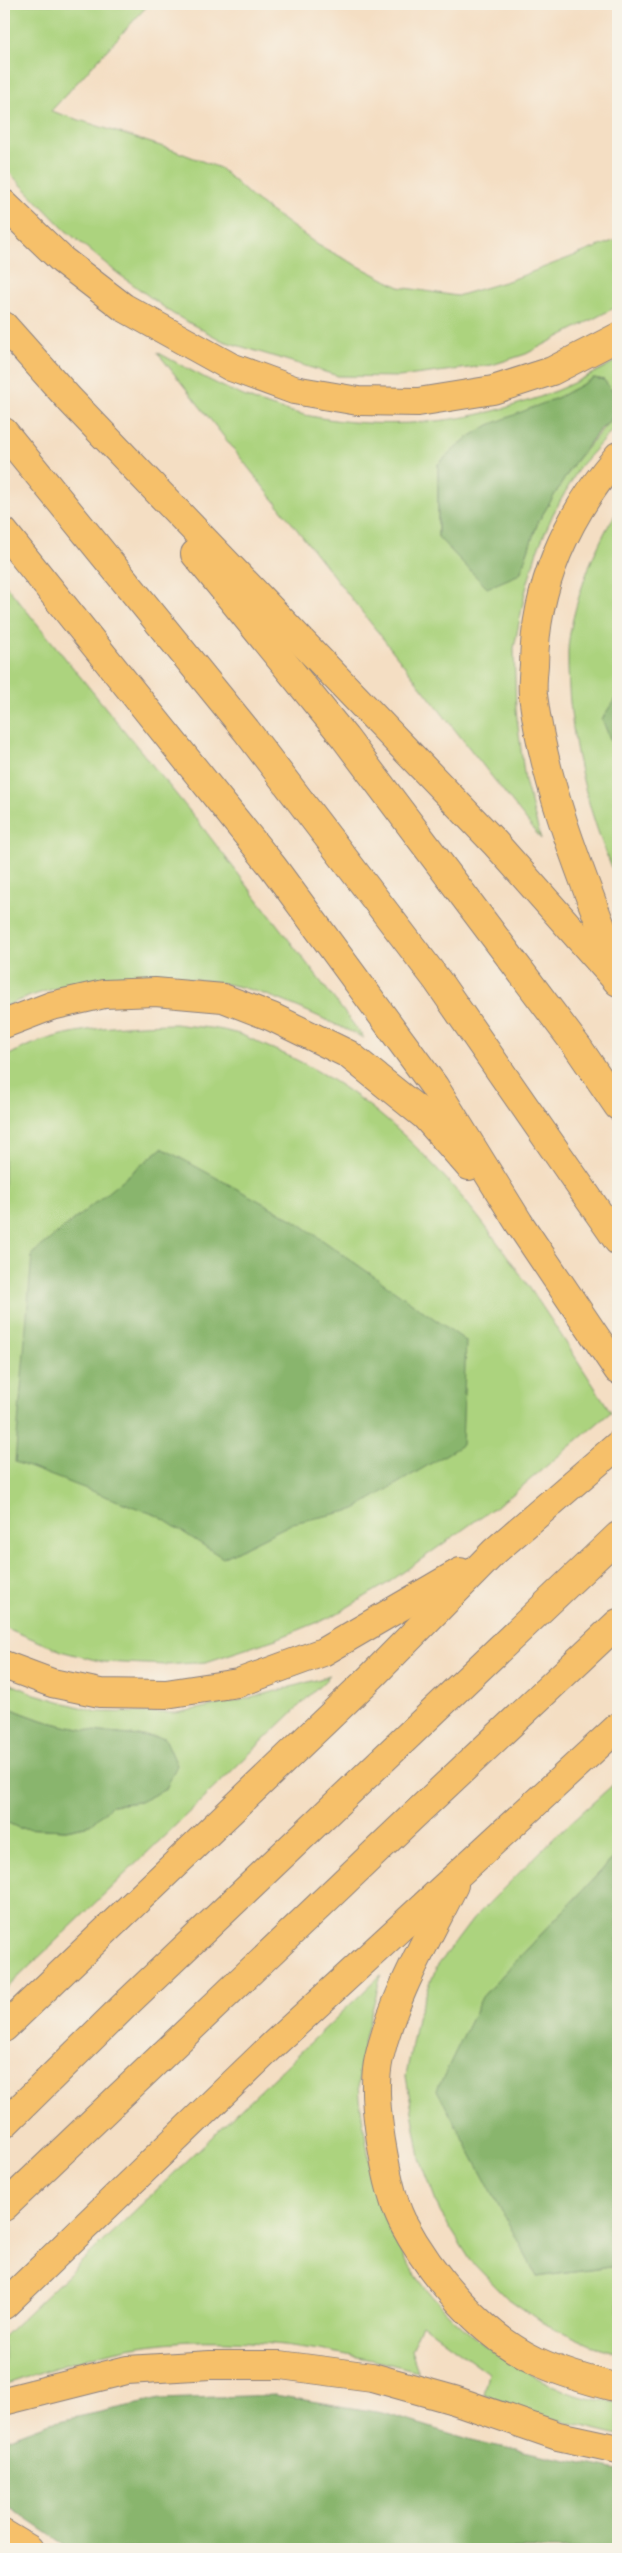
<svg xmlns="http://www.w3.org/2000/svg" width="622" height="2553" font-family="Sriracha,sans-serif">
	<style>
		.green { fill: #acd37e; stroke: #677a5c; fill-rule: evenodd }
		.forest { fill: #89b56d; stroke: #566c54 }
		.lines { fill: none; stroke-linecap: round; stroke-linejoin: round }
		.major-casing { stroke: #8b807f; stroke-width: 30 }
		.highway-casing { stroke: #8b807f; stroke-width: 30 }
		.major { stroke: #f6c06b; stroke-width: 28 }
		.highway { stroke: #f6c06b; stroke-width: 28 }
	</style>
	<rect width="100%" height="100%" fill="#f7f3e8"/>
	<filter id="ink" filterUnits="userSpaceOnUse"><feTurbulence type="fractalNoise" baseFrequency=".02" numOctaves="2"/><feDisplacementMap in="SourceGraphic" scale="10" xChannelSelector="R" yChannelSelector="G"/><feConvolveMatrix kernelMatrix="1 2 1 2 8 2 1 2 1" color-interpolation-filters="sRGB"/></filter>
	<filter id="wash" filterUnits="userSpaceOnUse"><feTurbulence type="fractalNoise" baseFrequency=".0096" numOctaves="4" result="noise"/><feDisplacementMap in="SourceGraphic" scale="20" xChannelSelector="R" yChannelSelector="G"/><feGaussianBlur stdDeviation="1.12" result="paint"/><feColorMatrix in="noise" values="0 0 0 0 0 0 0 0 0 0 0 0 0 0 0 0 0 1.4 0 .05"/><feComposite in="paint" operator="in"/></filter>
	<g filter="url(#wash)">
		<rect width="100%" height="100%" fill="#f4dec3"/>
		<!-- green -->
		<g class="green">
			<path d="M4 4H149L51 111 173 150 220 168 254 199 318 245 399 287 457 296 511 280 618 239V306L526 354 492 365 399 377 338 376 223 341 173 314 116 272 64 229 4 167Z"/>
			<path d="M157 352C190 370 222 388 256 401 341 432 439 430 525 402 558 392 588 376 618 360V424L580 466 553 514 537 551 525 593 514 648 516 710 525 781 541 839ZM594 378 604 380 615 395 618 411 574 463 538 522 520 574 438 537V464L467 438 559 397Z"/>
			<path d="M618 511V882C586 811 567 731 568 653 568 627 583 581 593 557 601 541 607 525 618 511Z"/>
			<path d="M4 583 197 820 364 1038C323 1019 280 996 236 986 160 969 75 974 4 1007Z"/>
			<path d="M175 1024C193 1027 214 1027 231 1032 246 1035 260 1044 273 1049 433 1117 520 1274 611 1412L513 1494 388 1583 331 1617 276 1639 206 1662 167 1665 103 1662 64 1652 4 1627V1058C54 1028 118 1025 175 1024Z"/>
			<path d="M330 1676 4 1991V1821L19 1828 66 1830 90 1825 112 1805 140 1802 165 1738C108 1733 56 1731 4 1705V1681L35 1694 97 1712 176 1713 251 1698Z"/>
			<path d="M618 1780V1853L482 1997 537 2277 618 2266V2353L593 2346 543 2323 506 2297 471 2261 440 2212 420 2158 406 2076 417 2018 436 1968 473 1919 557 1835Z"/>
			<path d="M381 1975C374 2005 364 2036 360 2067 357 2092 363 2122 367 2146 370 2165 372 2187 379 2205 413 2297 482 2356 570 2393 585 2399 603 2400 618 2403V2435L543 2416 484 2395 489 2373 422 2324 411 2350 418 2371C321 2346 209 2328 109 2352 74 2361 39 2373 4 2385V2336Z"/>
		</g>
		<!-- forest -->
		<g class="forest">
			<path d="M594 378 604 380 615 395 618 412 598 432 574 463 538 522 520 574 487 588 438 537V464L467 438 489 425 559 397Z"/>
			<path d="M618 694V759L602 719Z"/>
			<path d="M162 1148 294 1220 466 1341 462 1445 353 1510 293 1523 223 1558 158 1516 15 1462 32 1254Z"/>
			<path d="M4 1705C57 1731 107 1733 165 1738L177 1765 166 1789 140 1802 112 1805 90 1825 66 1830 19 1828 4 1821Z"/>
			<path d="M618 1853V2266L537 2277 437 2090 482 1997Z"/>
			<path d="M275 2395 383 2413 482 2443 618 2470V2549H71L4 2504V2440L50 2423 160 2399Z"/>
		</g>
	</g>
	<g filter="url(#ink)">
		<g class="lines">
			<defs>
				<path id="major" d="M4 2534 29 2549"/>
				<g id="highway">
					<path d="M4 204 62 260 123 307 231 367 294 390 358 401 418 402 493 390 552 371 618 337"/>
					<path d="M4 326 70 400 495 843 618 982"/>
					<path d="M4 432 246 730 437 980 618 1241"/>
					<path d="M618 456C567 515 535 586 534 665 533 675 532 685 533 695 545 790 584 881 618 970"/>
					<path d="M4 532 273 867 434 1086 519 1223 618 1370"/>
					<path d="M195 554 345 738 579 1049 618 1106"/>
					<path d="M4 1024 51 1006 104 994 155 992 223 998 272 1017 348 1054 425 1116 469 1166"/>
					<path d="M4 1665 52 1683 100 1693 166 1694 238 1683 323 1652 460 1572"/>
					<path d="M454 1885C427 1940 393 1997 379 2058 373 2084 377 2115 381 2141 385 2164 391 2199 402 2221 430 2274 481 2335 536 2361 562 2373 590 2381 618 2388"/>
					<path d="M4 2028 371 1677 495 1551 618 1445"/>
					<path d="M4 2124 124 2006 618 1536"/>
					<path d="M4 2207 409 1820 618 1623"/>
					<path d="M4 2305 275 2043 618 1727"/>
					<path d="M4 2401 127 2370 210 2365H280L372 2377 454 2400 558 2436 618 2449"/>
				</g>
			</defs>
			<!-- major casing -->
			<use href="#major" class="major-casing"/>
			<!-- highway casing -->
			<use href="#highway" class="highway-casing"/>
			<!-- major -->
			<use href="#major" class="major"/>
			<!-- highway -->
			<use href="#highway" class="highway"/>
		</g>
	</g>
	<!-- margin -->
	<rect width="622" height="2553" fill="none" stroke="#f7f3e8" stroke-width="20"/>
</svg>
